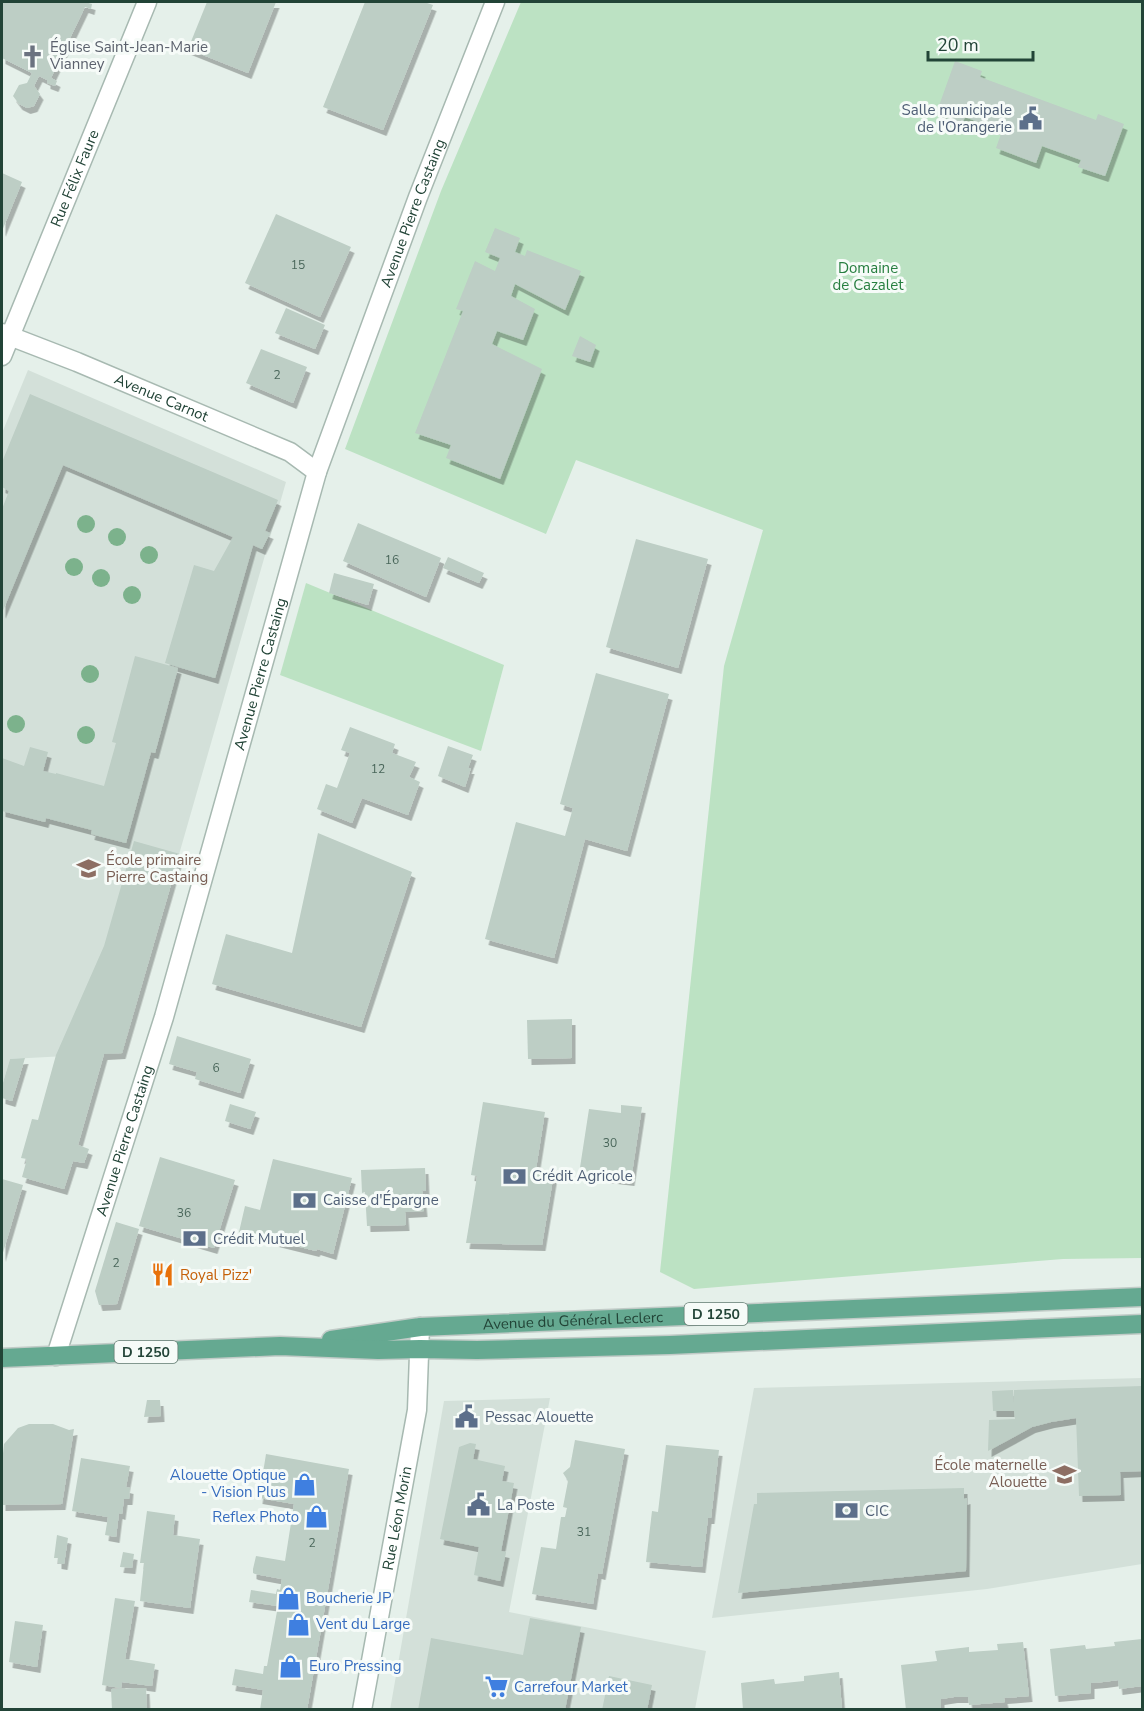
<svg xmlns="http://www.w3.org/2000/svg" width="1144" height="1711" font-family="'Nunito Sans',sans-serif">
	<style>
		.built { fill: #d3e0d9 }
		.green { fill: #bce2c3 }
		.building { fill: #bdcec5; filter: url(#shadow) }
		.lines { fill: none; stroke-linecap: round; stroke-linejoin: round }
		.street-casing { stroke: #a7b9b1; stroke-width: 21 }
		.primary-casing { stroke: #c1cbc7; stroke-width: 21 }
		.street { stroke: #fff; stroke-width: 18 }
		.primary { stroke: #65a991; stroke-width: 18 }
		.tree { fill: #7cb28c }
		.labels { text-anchor: middle; stroke-width: 6; stroke-linejoin: round; paint-order: stroke }
		.number-label { font-size: 12px; fill: #49665a }
		.shield { fill: #f6fbf8; stroke: #627b71; stroke-width: 1.5 }
		.shield-label { font-size: 14px; font-weight: bold; fill: #224437 }
		.worship-label { font-size: 15px; fill: #5b616d; stroke: #f6fbf8; text-anchor: start }
		.service-label { font-size: 15px; fill: #4e5e75; stroke: #f6fbf8; text-anchor: start }
		.street-label { font-size: 15px; fill: #224437; stroke: #f6fbf8 }
		.park-label { font-size: 15px; fill: #277f40; stroke: #f6fbf8 }
		.education-label { font-size: 15px; fill: #785e54; stroke: #f6fbf8; text-anchor: start }
		.food-label { font-size: 15px; fill: #c56008; stroke: #f6fbf8; text-anchor: start }
		.shop-label { font-size: 15px; fill: #366cbe; stroke: #f6fbf8; text-anchor: start }
	</style>
	<defs>
		<filter id="shadow"><feDropShadow dx="3.5" dy="6" stdDeviation="0" flood-color="#0004"/></filter>
	</defs>
	<rect width="100%" height="100%" fill="#e5f0ea"/>
	<!-- built -->
	<g class="built">
		<path d="M28 370 286 482 122 1053 10 1059 2 1086V433Z"/>
		<path d="M1142 1378V1564L987 1589 712 1618 754 1388Z"/>
		<path d="M550 1398 509 1612 706 1651 695 1709 390 1710 444 1401Z"/>
	</g>
	<!-- green -->
	<g class="green">
		<path d="M521 2H1142V1258L1063 1259 694 1289 660 1272 724 666 763 530 576 460 546 534 345 449 441 191Z"/>
		<path d="M306 583 504 665 481 751 280 675Z"/>
	</g>
	<!-- building -->
	<g class="building">
		<path d="M2 2H85L92 4 91 9 85 7 51 78 57 81 55 86 47 83V80L39 76 34 86 40 94 34 106 27 108 19 104 13 96 19 85 27 83 32 73 2 58Z"/>
		<path d="M207 2H276L248 73 188 49Z"/>
		<path d="M365 2H424L433 5 383 130 323 107Z"/>
		<path d="M955 61 982 71 980 77 1096 120 1098 114 1124 124 1105 176 1078 167 1081 160 1042 146 1036 163 996 148 1002 131 965 117 962 124 936 114Z"/>
		<path d="M2 173 22 182 2 231Z"/>
		<path d="M276 214 351 247 320 317 245 283Z"/>
		<path d="M495 228 520 238 515 252 525 256 527 250 581 271 565 310 515 284 511 296 535 309 523 340 497 331 492 344 542 369 500 479 446 458 451 445 415 433 463 311 456 309 475 261 495 271 500 258 485 252Z"/>
		<path d="M286 308 325 325 315 349 275 333Z"/>
		<path d="M580 336 596 345 590 362 572 356Z"/>
		<path d="M261 349 307 367 293 403 246 383Z"/>
		<path d="M30 394 278 500 265 531 270 533 262 549 253 545 215 678 165 663 194 565 214 571 233 537 63 465 2 613V509L9 491 2 487V462Z"/>
		<path d="M358 523 441 558 426 597 343 561Z"/>
		<path d="M636 539 708 559 678 668 606 647Z"/>
		<path d="M448 557 484 573 479 583 443 568Z"/>
		<path d="M334 573 374 584 368 605 329 593Z"/>
		<path d="M135 656 178 668 155 753 151 752 126 843 91 834 92 830 46 818 45 822 2 811V758L24 766 30 747 48 752 43 771 56 774V773L104 786 116 743 112 742Z"/>
		<path d="M596 673 669 694 627 851 585 839 554 958 485 939 516 822 565 836 573 808 560 804Z"/>
		<path d="M350 727 395 744 392 753 416 762 409 777 420 782 408 815 362 798 352 823 317 809 326 784 337 788 350 753 341 750Z"/>
		<path d="M448 746 473 755 468 768H471L465 787 438 776Z"/>
		<path d="M318 833 412 872 361 1027 212 984 226 934 292 953Z"/>
		<path d="M134 841 180 854 122 1053 104 1054 78 1145 89 1149 84 1163 73 1161 64 1189 22 1177 27 1159 21 1158 32 1119 38 1120 56 1055 104 946Z"/>
		<path d="M572 1019V1058L528 1059 527 1020Z"/>
		<path d="M177 1036 251 1059 240 1093 195 1079 197 1072 169 1064Z"/>
		<path d="M25 1058 12 1101 2 1098V1086L10 1059Z"/>
		<path d="M483 1102 545 1112 536 1169 554 1173 542 1245 466 1243 477 1176 471 1175Z"/>
		<path d="M230 1104 256 1112 250 1129 225 1121Z"/>
		<path d="M621 1105 642 1107 631 1180 579 1174 589 1109 621 1113Z"/>
		<path d="M160 1157 235 1180 214 1248 139 1226Z"/>
		<path d="M273 1159 352 1178 333 1254 317 1249 316 1251 239 1232 245 1206 260 1210Z"/>
		<path d="M425 1168 426 1191 422 1190 424 1211 405 1212 406 1225 367 1226 365 1192 362 1193 361 1170Z"/>
		<path d="M2 1179 23 1185 2 1256Z"/>
		<path d="M116 1222 139 1229 117 1304 99 1305 95 1291Z"/>
		<path d="M1142 1386V1471L1120 1472 1121 1495 1079 1496 1076 1418 1051 1422 1032 1427 988 1451 989 1420 1015 1419 1014 1411H993L992 1391 1013 1390V1403L1014 1390Z"/>
		<path d="M147 1400H160L161 1416 144 1417Z"/>
		<path d="M29 1424H53L69 1430 74 1429 62 1504 2 1505V1463L4 1444 18 1428Z"/>
		<path d="M575 1440 625 1449 602 1574 598 1573 593 1604 532 1594 541 1547 556 1549 561 1517H565L567 1508 563 1507 568 1481 563 1473 570 1467Z"/>
		<path d="M470 1443 476 1444 473 1459 505 1466 502 1481 514 1483 501 1551 506 1552 500 1581 474 1575 479 1547 440 1539 459 1447Z"/>
		<path d="M666 1445 719 1450 711 1518H708L702 1567 646 1562 652 1511 658 1512Z"/>
		<path d="M266 1454 349 1469 307 1710H260L263 1690 232 1685 235 1669 263 1674 264 1666H267L278 1606 249 1602 251 1590 276 1594 277 1589 280 1590 282 1579 255 1574 253 1573V1569L256 1556 285 1561 294 1504 259 1498Z"/>
		<path d="M81 1458 130 1466 126 1487 130 1488 129 1499H124L122 1514 119 1513 116 1537 105 1535 108 1517 72 1511Z"/>
		<path d="M964 1488V1499L967 1498 966 1571 738 1593 754 1504H757V1493Z"/>
		<path d="M147 1511 175 1515 173 1535 200 1539 190 1608 140 1601 144 1563H140Z"/>
		<path d="M57 1535 68 1538 64 1564 58 1563V1558H54Z"/>
		<path d="M123 1552 134 1554 132 1568 120 1567Z"/>
		<path d="M115 1598 135 1601 125 1659 155 1664 152 1686 122 1682 121 1688 102 1685Z"/>
		<path d="M530 1618 581 1627 565 1710H418L431 1638 523 1655Z"/>
		<path d="M15 1621 43 1625 37 1667 9 1662Z"/>
		<path d="M1142 1639V1686L1119 1689 1118 1680 1103 1682 1091 1683V1693L1055 1696 1050 1649 1085 1645 1086 1649 1115 1646 1114 1642Z"/>
		<path d="M1023 1642 1029 1696 1004 1698 1005 1702 969 1705 968 1697H954L941 1699V1709L906 1710 901 1665 937 1661 935 1651 969 1647V1652L998 1650 997 1644Z"/>
		<path d="M839 1672 842 1710H743L741 1683 774 1679 775 1684 804 1681V1676Z"/>
		<path d="M609 1676 652 1685 647 1710H602Z"/>
		<path d="M146 1688 147 1710H112L111 1689Z"/>
	</g>
	<g class="lines">
		<defs>
			<g id="street">
				<path id="s1" d="M2 333 77 362 290 452 317 472"/>
				<path id="s2" d="M2 356 147 2"/>
				<path id="s3" d="M56 1356 164 1017 317 472 418 197 495 2"/>
				<path id="s4" d="M362 1710 417 1410 420 1327"/>
			</g>
			<g id="primary">
				<path id="s5" d="M331 1340 420 1327 1142 1297"/>
				<path d="M2 1358 280 1346 378 1350 420 1349 477 1350 670 1345 1142 1324"/>
			</g>
		</defs>
		<!-- street casing -->
		<use href="#street" class="street-casing"/>
		<!-- primary casing -->
		<use href="#primary" class="primary-casing"/>
		<!-- street -->
		<use href="#street" class="street"/>
		<!-- primary -->
		<use href="#primary" class="primary"/>
	</g>
	<!-- trees -->
	<g class="tree">
		<circle cx="86" cy="524" r="9"/>
		<circle cx="117" cy="537" r="9"/>
		<circle cx="149" cy="555" r="9"/>
		<circle cx="74" cy="567" r="9"/>
		<circle cx="101" cy="578" r="9"/>
		<circle cx="132" cy="595" r="9"/>
		<circle cx="90" cy="674" r="9"/>
		<circle cx="16" cy="724" r="9"/>
		<circle cx="86" cy="735" r="9"/>
	</g>
	<!-- icons -->
	<defs>
		<symbol id="church-bare" viewBox="-9 -9 18 18"><path d="M-1.2-6h2.4v3.5h3.3v2.4h-3.3V6h-2.4V-.1h-3.3v-2.4h3.3Z" fill="#6b7280" stroke="#f6fbf8" stroke-width="2.5" paint-order="stroke"/></symbol>
		<symbol id="civic-bare" viewBox="-9 -9 18 18"><path d="M-.6-6.5H3V-4.5H.6V-3L4-1V1h2V6H-6V1h2V-1L-.6-3ZM-1.2 2.5V6h2.4V2.5Z" fill="#5c6f8a" stroke="#f6fbf8" stroke-width="2.5" paint-order="stroke"/></symbol>
		<symbol id="school-bare" viewBox="-9 -9 18 18"><path d="M0-5L7-2L0 1L-7-2ZM-4 1L0 2.5L4 1V4Q0 6-4 4Z" fill="#8d6e63" stroke="#f6fbf8" stroke-width="2.5" paint-order="stroke"/></symbol>
		<symbol id="bank-bare" viewBox="-9 -9 18 18"><path d="M-6-4H6V4H-6ZM0-2.3a2.3 2.3 0 1 0 0 4.6a2.3 2.3 0 1 0 0-4.6Z" fill="#5c6f8a" stroke="#f6fbf8" stroke-width="2.5" paint-order="stroke"/></symbol>
		<symbol id="restaurant-bare" viewBox="-9 -9 18 18"><path d="M-5-6h1v4h1v-4h1v4h1v-4h1v5L-1.5 .5V6h-2V.5L-5-1ZM5-6V6H3V1.5H1.5Q1.5-4 5-6Z" fill="#e8710a" stroke="#f6fbf8" stroke-width="2.5" paint-order="stroke"/></symbol>
		<symbol id="shop-bare" viewBox="-9 -9 18 18"><path d="M-5-2.5h2.3a2.7 3.5 0 0 1 5.4 0H5L5.5 6h-11ZM-1.5-2.5h3a1.5 2.3 0 0 0-3 0Z" fill="#3f7fe0" stroke="#f6fbf8" stroke-width="2.5" paint-order="stroke"/></symbol>
		<symbol id="supermarket-bare" viewBox="-9 -9 18 18"><path d="M-6-5.5h2.5l.6 2H6L4.5 2H-2.5L-4.4-4H-6ZM-1.5 3.2a1.3 1.3 0 1 0 .1 0ZM3 3.2a1.3 1.3 0 1 0 .1 0Z" fill="#3f7fe0" stroke="#f6fbf8" stroke-width="2.5" paint-order="stroke"/></symbol>
	</defs>
	<g fill-rule="evenodd">
		<use href="#church-bare" x="16" y="40" width="33" height="33"/>
		<use href="#civic-bare" x="1014" y="102" width="33" height="33"/>
		<use href="#school-bare" x="72" y="852" width="33" height="33"/>
		<use href="#bank-bare" x="498" y="1160" width="33" height="33"/>
		<use href="#bank-bare" x="288" y="1184" width="33" height="33"/>
		<use href="#bank-bare" x="178" y="1222" width="33" height="33"/>
		<use href="#restaurant-bare" x="146" y="1258" width="33" height="33"/>
		<use href="#civic-bare" x="450" y="1400" width="33" height="33"/>
		<use href="#school-bare" x="1048" y="1458" width="33" height="33"/>
		<use href="#shop-bare" x="288" y="1468" width="33" height="33"/>
		<use href="#civic-bare" x="462" y="1488" width="33" height="33"/>
		<use href="#bank-bare" x="830" y="1494" width="33" height="33"/>
		<use href="#shop-bare" x="300" y="1500" width="33" height="33"/>
		<use href="#shop-bare" x="272" y="1582" width="33" height="33"/>
		<use href="#shop-bare" x="282" y="1608" width="33" height="33"/>
		<use href="#shop-bare" x="274" y="1650" width="33" height="33"/>
		<use href="#supermarket-bare" x="480" y="1670" width="33" height="33"/>
	</g>
	<g class="labels">
		<!-- number labels -->
		<g class="number-label">
			<text x="298" y="269">15</text>
			<text x="277" y="379">2</text>
			<text x="392" y="564">16</text>
			<text x="378" y="773">12</text>
			<text x="216" y="1072">6</text>
			<text x="610" y="1147">30</text>
			<text x="184" y="1217">36</text>
			<text x="116" y="1267">2</text>
			<text x="584" y="1536">31</text>
			<text x="312" y="1547">2</text>
		</g>
		<!-- shield labels -->
		<g class="shield">
			<rect x="684.5" y="1303" width="63" height="22" rx="4.5"/>
			<rect x="114.5" y="1341" width="63" height="22" rx="4.5"/>
		</g>
		<g class="shield-label">
			<text x="716" y="1319">D 1250</text>
			<text x="146" y="1357">D 1250</text>
		</g>
		<!-- worship labels -->
		<g class="worship-label">
			<text x="50" y="52">Église Saint-Jean-Marie<tspan x="50" dy="17">Vianney</tspan></text>
		</g>
		<!-- service labels -->
		<g class="service-label">
			<text x="1012" y="115" text-anchor="end">Salle municipale<tspan x="1012" dy="17">de l'Orangerie</tspan></text>
			<text x="532" y="1181">Crédit Agricole</text>
			<text x="323" y="1205">Caisse d'Épargne</text>
			<text x="213" y="1244">Crédit Mutuel</text>
			<text x="485" y="1422">Pessac Alouette</text>
			<text x="497" y="1510">La Poste</text>
			<text x="865" y="1516">CIC</text>
		</g>
		<!-- street labels -->
		<g class="street-label">
			<text dy="5" stroke="none"><textPath href="#s2" startOffset="192">Rue Félix Faure</textPath></text>
			<text dy="5" stroke="none"><textPath href="#s3" startOffset="1198">Avenue Pierre Castaing</textPath></text>
			<text dy="5" stroke="none"><textPath href="#s1" startOffset="172">Avenue Carnot</textPath></text>
			<text dy="5" stroke="none"><textPath href="#s3" startOffset="712">Avenue Pierre Castaing</textPath></text>
			<text dy="5" stroke="none"><textPath href="#s3" startOffset="226">Avenue Pierre Castaing</textPath></text>
			<text dy="5" stroke="none"><textPath href="#s5" startOffset="243">Avenue du Général Leclerc</textPath></text>
			<text dy="5" stroke="none"><textPath href="#s4" startOffset="195">Rue Léon Morin</textPath></text>
		</g>
		<!-- park labels -->
		<g class="park-label">
			<text x="868" y="273">Domaine<tspan x="868" dy="17">de Cazalet</tspan></text>
		</g>
		<!-- education labels -->
		<g class="education-label">
			<text x="106" y="865">École primaire<tspan x="106" dy="17">Pierre Castaing</tspan></text>
			<text x="1047" y="1470" text-anchor="end">École maternelle<tspan x="1047" dy="17">Alouette</tspan></text>
		</g>
		<!-- food labels -->
		<g class="food-label">
			<text x="180" y="1280">Royal Pizz'</text>
		</g>
		<!-- shop labels -->
		<g class="shop-label">
			<text x="286" y="1480" text-anchor="end">Alouette Optique<tspan x="286" dy="17">- Vision Plus</tspan></text>
			<text x="299" y="1522" text-anchor="end">Reflex Photo</text>
			<text x="306" y="1603">Boucherie JP</text>
			<text x="316" y="1629">Vent du Large</text>
			<text x="309" y="1671">Euro Pressing</text>
			<text x="514" y="1692">Carrefour Market</text>
		</g>
	</g>
	<!-- border -->
	<rect width="1144" height="1711" fill="none" stroke="#224437" stroke-width="6"/>
	<!-- scale -->
	<path d="M928 51v9h105v-9" fill="none" stroke="#224437" stroke-width="3"/>
	<text x="937" y="51" font-size="18" fill="#224437" stroke="#f6fbf8" stroke-width="4.5" paint-order="stroke">20 m</text>
</svg>
